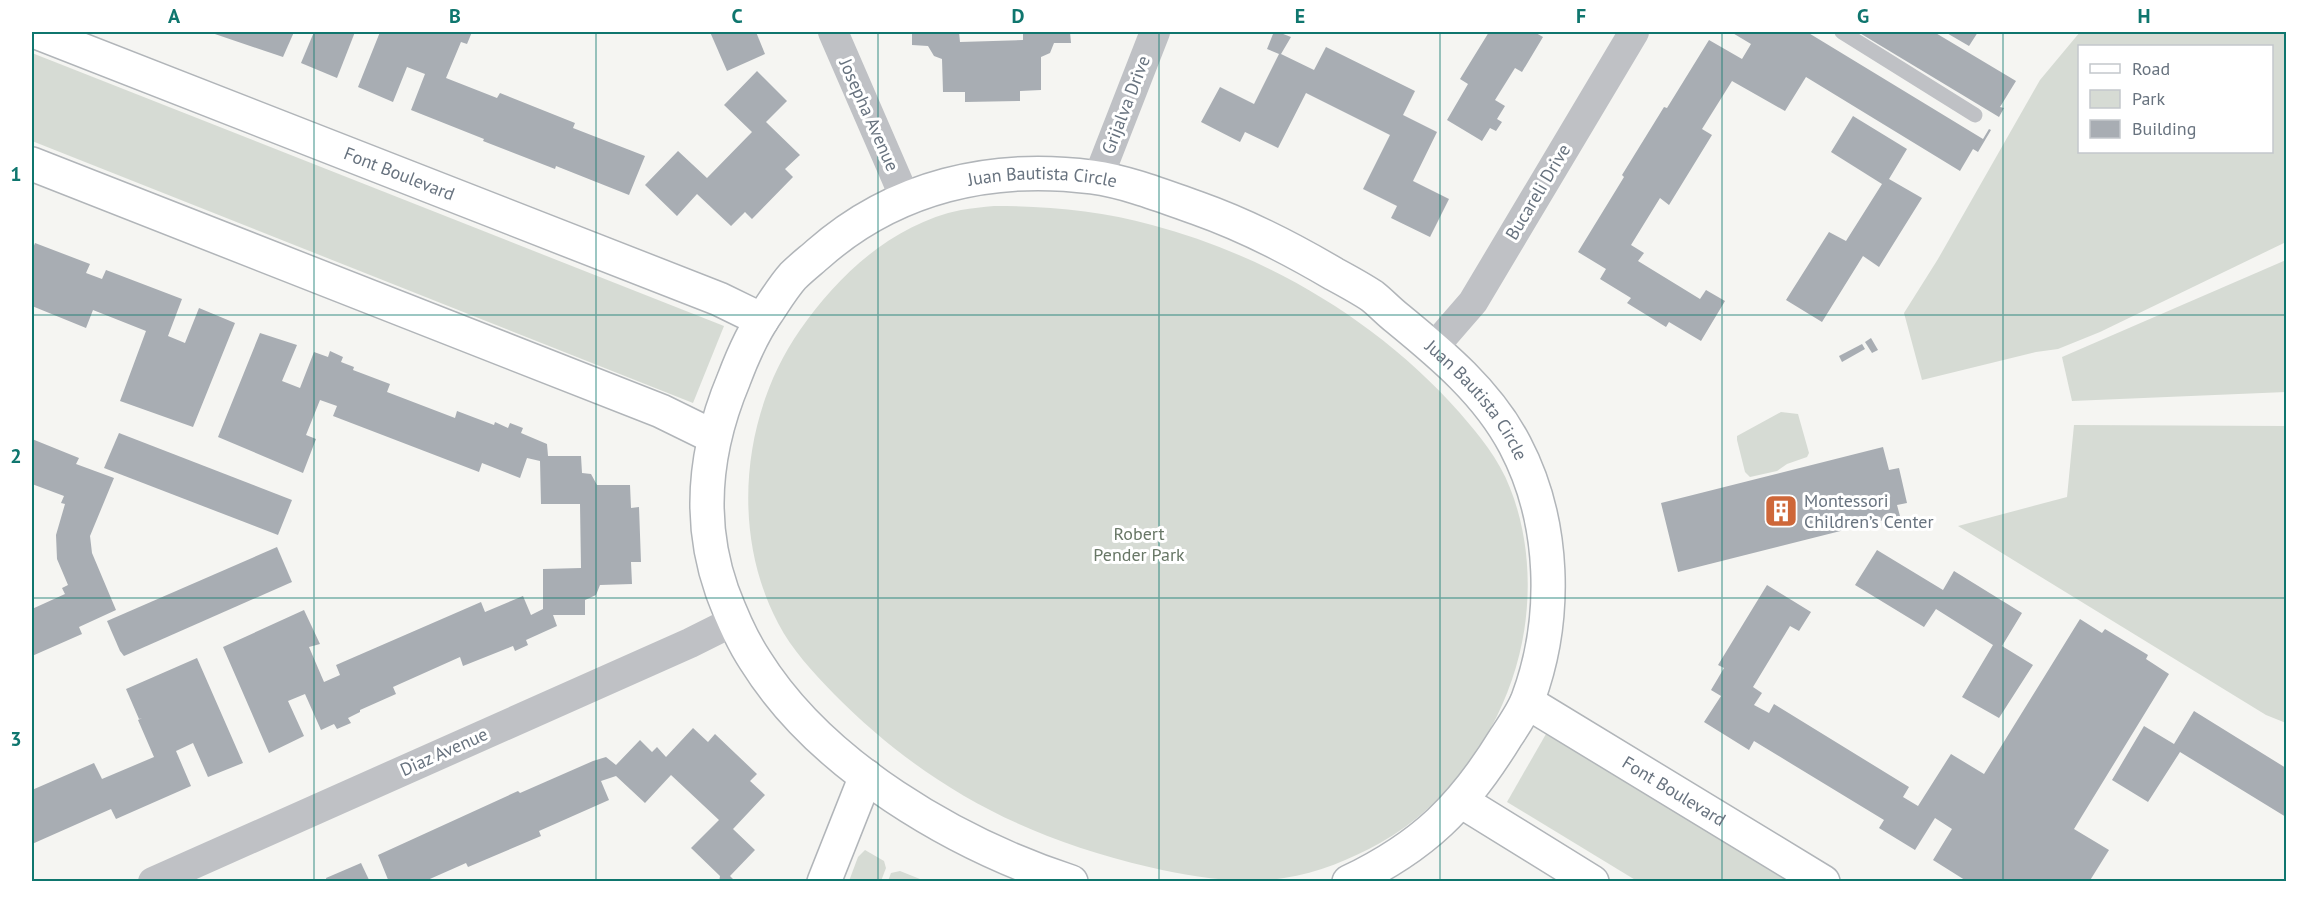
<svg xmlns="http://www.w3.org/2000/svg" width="2318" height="913" font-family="'PT Sans',sans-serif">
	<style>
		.green { fill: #d6dbd4; fill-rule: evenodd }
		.building { fill: #a8adb3 }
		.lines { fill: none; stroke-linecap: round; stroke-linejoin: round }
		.secondary-casing { stroke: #b1b5b9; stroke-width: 36 }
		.lane { stroke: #bfc1c5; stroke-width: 15 }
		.street { stroke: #bfc1c5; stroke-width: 30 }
		.secondary { stroke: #fff; stroke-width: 33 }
		.grid { fill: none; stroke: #0f766e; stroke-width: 1.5; stroke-opacity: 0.55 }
		.labels { text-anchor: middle; stroke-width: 6; stroke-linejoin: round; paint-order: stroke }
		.street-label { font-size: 18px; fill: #68737f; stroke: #fff }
		.poi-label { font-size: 18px; fill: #68737f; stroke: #fff; text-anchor: start }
		.park-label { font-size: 18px; fill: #687766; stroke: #fff }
		.neatline { fill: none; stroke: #0f766e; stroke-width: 2 }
		.grid-label { font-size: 20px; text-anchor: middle; font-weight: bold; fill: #0f766e }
	</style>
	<rect width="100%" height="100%" fill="#f5f5f2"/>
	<!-- green -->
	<g class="green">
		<path d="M2080 32H2286V242L2100 332 2058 349 2036 352 1922 380 1904 313 1938 259 2040 80ZM2272 46V152H2080V46Z"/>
		<path d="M32 53 724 326 693 403 32 141Z"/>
		<path d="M994 206C1048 206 1101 211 1152 225 1269 256 1379 322 1459 412 1479 435 1499 459 1510 488 1532 543 1533 610 1516 667 1495 739 1446 806 1380 843 1351 859 1318 873 1284 878 1240 885 1192 877 1149 867 1024 838 925 786 834 694 813 672 792 650 778 623 730 532 742 413 800 330 838 275 893 224 961 210 972 208 983 207 994 206Z"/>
		<path d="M2286 260V392L2072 401 2062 357Z"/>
		<path d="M1781 412 1798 414 1809 453 1807 457 1787 464 1777 471 1750 477 1745 472 1737 440V436Z"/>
		<path d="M2074 425 2286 426V723L2266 715 1958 526 2067 497Z"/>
		<path d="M1546 734 1789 881H1637L1507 802Z"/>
		<path d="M865 850 884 861 886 868 881 881H849L858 857Z"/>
		<path d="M900 871 925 881H888L891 873Z"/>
	</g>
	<!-- building -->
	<g class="building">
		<path d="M209 32H294L283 57Z"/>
		<path d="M314 32H355L337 78 301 63Z"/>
		<path d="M380 32H472L467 44 461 42 446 78 497 98 500 93 575 123 573 128 645 156 629 195 556 166 555 169 483 141 484 139 411 110 425 74 407 67 393 102 358 87Z"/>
		<path d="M710 32H756L765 54 727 71Z"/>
		<path d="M912 32H959L960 42 1023 40V32H1070L1071 43H1054L1050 53 1041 57V90L1020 91V101L965 102V92H943L942 59 934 56 928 46 912 45Z"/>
		<path d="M1268 32H1278L1291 37 1281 54 1314 70 1326 47 1415 91 1403 115 1437 132 1413 181 1449 199 1430 237 1391 218 1397 206 1363 189 1390 135 1306 93 1278 148 1245 132 1240 142 1201 122 1220 87 1254 104 1279 54 1267 49 1273 34Z"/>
		<path d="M1489 32H1537L1536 33 1543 37 1522 72 1515 68 1495 100 1505 106 1497 119 1502 122 1496 131 1490 128 1482 141 1447 120 1468 84 1460 79Z"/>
		<path d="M1731 32H1807L1983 139 1989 129 1991 130 1978 152 1973 149 1960 171 1806 77 1785 111 1732 81 1702 129 1712 135 1669 205 1660 198 1631 245 1644 253 1638 261 1700 299 1706 290 1725 301 1701 341 1669 322 1666 327 1627 303 1631 298 1600 279 1606 269 1578 252 1624 177 1622 175 1664 107 1667 108 1709 40 1742 59 1751 44Z"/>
		<path d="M1858 32H1934L2016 81 2000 107 2004 108 1999 117Z"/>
		<path d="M1945 32H1978L1969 46Z"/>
		<path d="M757 71 787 101 766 122 800 155 785 169 793 177 752 219 745 212 731 226 697 194 677 216 645 185 678 151 707 178 752 132 724 105Z"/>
		<path d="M1853 116 1907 149 1889 179 1922 198 1879 267 1863 256 1822 322 1786 300 1829 232 1846 241 1882 184 1831 152Z"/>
		<path d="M35 243 90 264 86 273 102 279 106 270 182 299 168 336 185 343 199 308 235 323 193 427 120 401 146 331 93 310 86 328 32 306V251Z"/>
		<path d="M260 333 297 345 282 381 300 388 314 352 328 357 330 351 343 357 341 362 354 367 353 370 390 384 387 392 455 418 457 411 494 425 495 422 508 428 510 423 523 428 521 433 547 444 548 456H581L582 473 591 474 597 485H630L631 508 639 507 641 562H631L632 584 600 585 596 595 585 600V615H553L557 626 526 640 528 645 515 651 513 646 463 666 460 657 393 687 396 694 360 710V712L348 718 351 723 337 729 334 724 321 730 305 694 288 701 304 736 269 753 223 647 304 610 320 644 309 647 324 682 340 675 336 665 481 602 485 612 523 596 531 615 543 609V569L581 568 580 504H541L540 461 527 458 520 478 482 463 479 472 333 416 337 406 320 400 306 435 316 439 303 473 218 437Z"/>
		<path d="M1871 338 1878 350 1872 353 1865 342Z"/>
		<path d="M1862 344 1865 349 1842 362 1839 356Z"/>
		<path d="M119 433 292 500 278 535 104 468Z"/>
		<path d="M32 439 79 458 76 464 114 478 90 536 92 553 116 610 79 627 82 634 32 656V609L65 594 62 588 68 585 57 559 56 535 65 504 61 503 64 496 32 484Z"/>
		<path d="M1883 447 1889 470 1899 468 1907 503 1897 505 1900 516 1678 572 1661 503Z"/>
		<path d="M277 547 292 582 124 656 120 651 107 621Z"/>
		<path d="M1877 550 1943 590 1954 571 2022 613 2002 646 2033 665 1999 718 1962 697 1993 645 1936 609 1924 627 1855 585Z"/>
		<path d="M1767 585 1811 612 1799 631 1790 626 1753 687 1762 693 1754 705 1769 713 1774 704 1909 787 1903 797 1918 806 1951 754 1984 774 2080 619 2102 633 2105 629 2148 655 2146 659 2169 674 2074 829 2109 850 2089 882H1968L1933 860 1952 829 1935 818 1915 850 1879 828 1884 820 1754 741 1749 750 1704 722 1721 696 1711 690 1724 668 1718 665Z"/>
		<path d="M197 658 243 763 208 777 193 743 176 751 191 786 116 819 111 809 32 844V790L94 763 102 779 154 757 138 720 142 718 139 719 126 689Z"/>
		<path d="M2194 711 2286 768V817L2180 752 2148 802 2112 780 2144 726 2174 744Z"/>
		<path d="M693 728 708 742 715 734 757 774 750 781 765 795 733 829 755 850 730 876 736 882H719L720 876 691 848 719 820 671 775 645 803 616 776 601 781 609 800 539 831 541 836 468 867 466 863 423 882H389L378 855 518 791 520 793 593 761 606 757 616 765 640 740 652 752 657 747 666 757Z"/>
		<path d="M361 863 370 882H327L326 878Z"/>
	</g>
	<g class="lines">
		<defs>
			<g id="secondary">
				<path id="s1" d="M36 32 719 299 762 320"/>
				<path d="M32 164 661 411 714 437"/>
				<path id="s2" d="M1527 702 1823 882"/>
				<path d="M1461 801 1592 882"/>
				<path d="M824 882 866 776"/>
				<path id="s3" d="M1071 882C955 844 821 766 755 660 741 639 731 615 722 591 697 520 705 448 734 379 743 355 753 332 768 311 776 299 784 286 793 276 801 268 810 261 818 254 895 186 992 164 1092 177 1128 182 1163 196 1197 208 1245 225 1290 248 1334 274 1347 281 1360 288 1372 296 1381 303 1388 311 1397 318 1441 354 1488 393 1515 445 1555 521 1558 618 1528 699 1523 712 1514 725 1506 737 1463 807 1424 846 1349 882"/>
			</g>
		</defs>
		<!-- secondary casing -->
		<use href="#secondary" class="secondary-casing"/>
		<!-- lane -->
		<path class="lane" d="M1842 32 1975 115"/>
		<!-- street -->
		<g class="street">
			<path d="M833 32 905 198"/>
			<path d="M1098 178 1155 32"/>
			<path d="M1434 347 1473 302 1634 32"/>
			<path d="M153 882 690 643 734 621"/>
		</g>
		<!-- secondary -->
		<use href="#secondary" class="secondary"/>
	</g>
	<!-- grid -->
	<path class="grid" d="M314 32V882M596 32V882M878 32V882M1159 32V882M1440 32V882M1722 32V882M2003 32V882M32 315H2286M32 598H2286"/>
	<!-- icons -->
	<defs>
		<symbol id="building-square" viewBox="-11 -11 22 22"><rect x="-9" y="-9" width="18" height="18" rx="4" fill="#ce6739" stroke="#fff"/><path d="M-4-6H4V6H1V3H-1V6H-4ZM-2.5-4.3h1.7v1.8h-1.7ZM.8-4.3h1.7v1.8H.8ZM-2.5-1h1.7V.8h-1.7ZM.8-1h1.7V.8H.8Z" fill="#fff"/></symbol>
	</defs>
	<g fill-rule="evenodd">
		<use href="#building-square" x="1762" y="492" width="38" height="38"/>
	</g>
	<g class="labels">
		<!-- street labels -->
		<g class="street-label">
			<text transform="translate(1126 105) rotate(-69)" y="6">Grijalva Drive</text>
			<text transform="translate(869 115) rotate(66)" y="6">Josepha Avenue</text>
			<text dy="6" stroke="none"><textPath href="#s1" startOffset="390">Font Boulevard</textPath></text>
			<text dy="6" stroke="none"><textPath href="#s3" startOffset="1084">Juan Bautista Circle</textPath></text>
			<text transform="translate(1538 192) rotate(-59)" y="6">Bucareli Drive</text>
			<text dy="6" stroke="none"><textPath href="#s3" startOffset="1588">Juan Bautista Circle</textPath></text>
			<text transform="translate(444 752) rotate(-24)" y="6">Diaz Avenue</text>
			<text dy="6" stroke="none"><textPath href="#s2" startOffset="172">Font Boulevard</textPath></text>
		</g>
		<!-- poi labels -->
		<g class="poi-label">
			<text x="1804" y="507">Montessori<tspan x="1804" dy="21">Children’s Center</tspan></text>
		</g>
		<!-- park labels -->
		<g class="park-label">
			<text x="1139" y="540">Robert<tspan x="1139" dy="21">Pender Park</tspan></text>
		</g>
	</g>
	<!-- border -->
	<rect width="2318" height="913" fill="none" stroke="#ffffff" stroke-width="66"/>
	<!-- legend -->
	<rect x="2078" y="45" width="195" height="108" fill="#ffffff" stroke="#c3c7cc" stroke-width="1.5"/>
	<rect x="2090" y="64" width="30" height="9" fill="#ffffff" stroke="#c3c7cc" stroke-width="1.5"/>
	<text x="2132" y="75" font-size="18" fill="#68737f">Road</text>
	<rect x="2090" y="90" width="30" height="18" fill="#d6dbd4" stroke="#c3c7cc" stroke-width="1.5"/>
	<text x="2132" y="105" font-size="18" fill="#68737f">Park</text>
	<rect x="2090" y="120" width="30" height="18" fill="#a8adb3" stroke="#c3c7cc" stroke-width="1.5"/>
	<text x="2132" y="135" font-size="18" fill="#68737f">Building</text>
	<rect x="33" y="33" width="2252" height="847" class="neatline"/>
	<g class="grid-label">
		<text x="174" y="23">A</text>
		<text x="455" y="23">B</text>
		<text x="737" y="23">C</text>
		<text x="1018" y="23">D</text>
		<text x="1300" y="23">E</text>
		<text x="1581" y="23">F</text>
		<text x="1863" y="23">G</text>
		<text x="2144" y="23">H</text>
		<text x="16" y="181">1</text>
		<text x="16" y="463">2</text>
		<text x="16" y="746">3</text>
	</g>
</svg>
